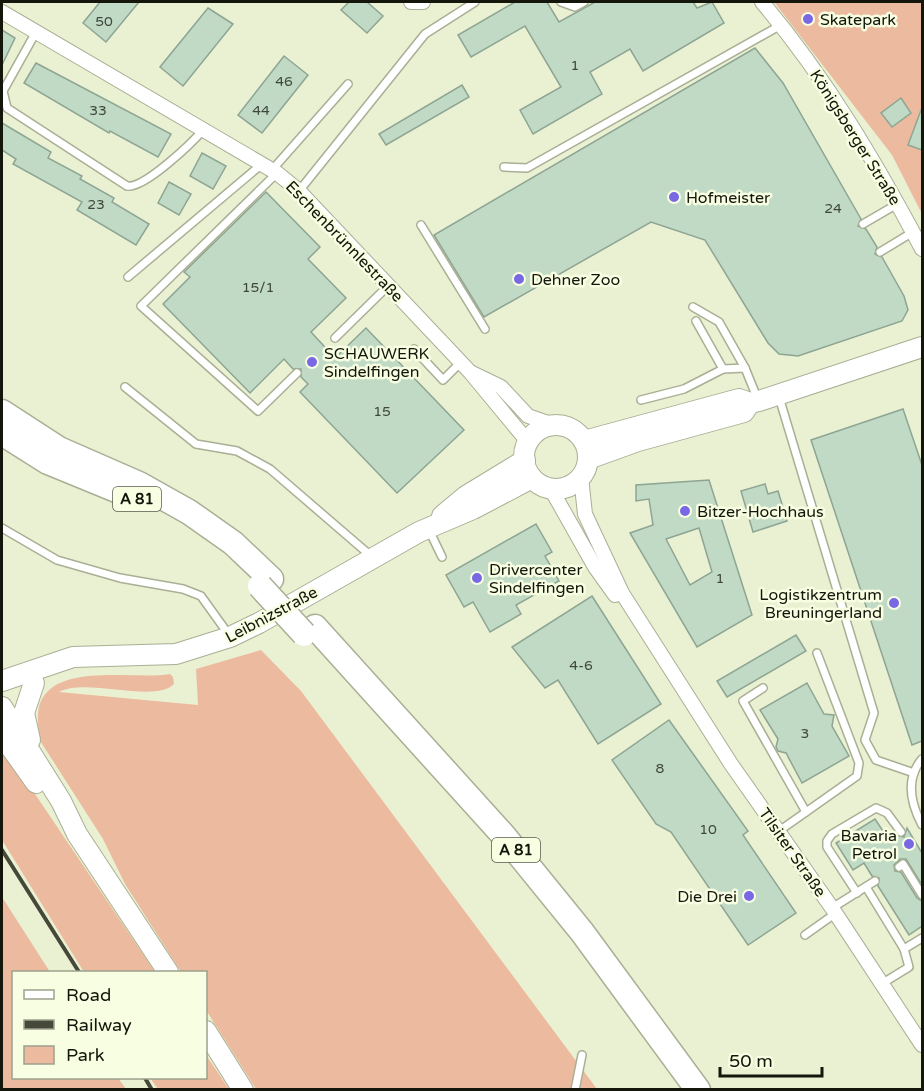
<svg xmlns="http://www.w3.org/2000/svg" width="924" height="1091" font-family="'Varela Round',sans-serif">
	<style>
		.green { fill: #ecbb9f }
		.building { fill: #c0dac6; stroke: #8da592; stroke-width: 1.5; fill-rule: evenodd }
		.lines { fill: none; stroke-linecap: round; stroke-linejoin: round }
		.lane-casing { stroke: #a9af94; stroke-width: 10 }
		.street-casing { stroke: #a9af94; stroke-width: 16 }
		.secondary-casing { stroke: #a9af94; stroke-width: 22 }
		.highway-casing { stroke: #a9af94; stroke-width: 27 }
		.lane { stroke: #fff; stroke-width: 7 }
		.street { stroke: #fff; stroke-width: 14 }
		.secondary { stroke: #fff; stroke-width: 20 }
		.highway { stroke: #fff; stroke-width: 24 }
		.rail { stroke: #46493a; stroke-width: 4 }
		.highway-bridge-casing { stroke: #a9af94; stroke-width: 27; stroke-linecap: butt }
		.highway-bridge { stroke: #fff; stroke-width: 24 }
		.poi-dot { fill: #7868e4; stroke: #f7fee1; stroke-width: 2 }
		.labels { text-anchor: middle; stroke-width: 5; stroke-linejoin: round; paint-order: stroke }
		.number-label { font-size: 14px; fill: #3f473a }
		.shield { fill: #f7fee1; stroke: #585c4c; stroke-width: 1.5 }
		.shield-label { font-size: 15px; font-weight: bold; fill: #14160c }
		.poi-label { font-size: 16px; fill: #14160c; stroke: #f7fee1; text-anchor: start }
		.street-label { font-size: 16px; fill: #14160c; stroke: #f7fee1 }
	</style>
	<rect width="100%" height="100%" fill="#eaf1d3"/>
	<!-- green -->
	<g class="green">
		<path d="M774 2H922V214L892 155Z"/>
		<path d="M261 650 301 691 597 1089H256L206 1010V972H181L125 884 103 839 37 736 39 735C38 724 36 709 42 699 62 663 136 680 170 674L173 677 174 684C155 704 86 677 59 692L198 705 196 669Z"/>
		<path d="M2 745 155 972H84L2 840Z"/>
		<path d="M2 897 50 972H14V1078H118L126 1089H2Z"/>
		<path d="M206 1055 229 1089H158L150 1078H206Z"/>
	</g>
	<!-- building -->
	<g class="building">
		<path d="M100 2H139L106 42 83 23Z"/>
		<path d="M349 2H367L383 16 367 33 341 10Z"/>
		<path d="M515 2H547L559 22 595 2H693L697 8 712 2 724 23 643 71 630 49 590 72 602 94 533 134 520 110 561 87 525 26 471 57 458 35Z"/>
		<path d="M208 8 233 24 183 86 160 67Z"/>
		<path d="M2 30 15 38 2 65Z"/>
		<path d="M755 48 783 83 861 219 858 226 866 229 877 247 875 254 882 257 904 296 908 310 902 321 798 356 779 354 768 343 705 240 651 222 484 317 434 235Z"/>
		<path d="M284 56 308 75 262 133 238 115Z"/>
		<path d="M36 63 171 134 158 157 110 131 109 133 24 83Z"/>
		<path d="M462 85 469 97 386 145 379 134Z"/>
		<path d="M901 98 911 113 892 127 881 113Z"/>
		<path d="M921 110 922 111V150L908 145Z"/>
		<path d="M2 123 51 152 48 158 82 176 80 179 114 198 112 202 149 224 136 245 77 210 82 202 13 164 16 159 2 150Z"/>
		<path d="M202 153 226 166 213 189 190 176Z"/>
		<path d="M169 182 191 194 179 215 158 203Z"/>
		<path d="M266 192 320 247 308 259 346 298 311 332 335 358 366 328 464 430 397 493 300 392 308 384 301 377V369H293L284 359 250 393 163 304 190 277 184 272Z"/>
		<path d="M903 409 922 465V741L912 745 811 440Z"/>
		<path d="M709 480 752 615 697 647 630 533 653 525 649 499 636 501V485ZM699 528 712 572 690 585 666 539Z"/>
		<path d="M765 484 768 494 778 491 787 521 753 532 741 491Z"/>
		<path d="M536 524 552 552 545 556 559 581 516 605 521 614 490 632 473 602 464 607 446 575Z"/>
		<path d="M592 596 661 704 598 744 558 680 545 688 512 647Z"/>
		<path d="M796 635 806 651 727 697 717 681Z"/>
		<path d="M807 683 824 714 834 715 832 726 849 756 802 783 786 753 778 751 776 747 778 739 760 710Z"/>
		<path d="M669 720 748 831 743 835 796 913 748 945 671 832 656 824 612 760Z"/>
		<path d="M875 819 889 840 896 835 904 837 907 828 922 853V885L906 859H900L894 865 895 871 901 872 917 898 922 901V926L909 935 878 886 879 878 872 876 864 863 853 870 836 843Z"/>
	</g>
	<g class="lines">
		<defs>
			<g id="lane">
				<path d="M561 2 575 7 584 2"/>
				<path d="M36 32 3 91 7 108 127 186C144 189 192 143 204 129"/>
				<path d="M504 167 527 168 781 25"/>
				<path d="M272 170 348 84"/>
				<path d="M277 173 141 306 258 411 297 373"/>
				<path d="M299 191 425 34 475 2"/>
				<path d="M863 224 899 203"/>
				<path d="M421 225 485 329"/>
				<path d="M880 252 913 232"/>
				<path d="M128 277 262 164"/>
				<path d="M693 307 719 322 745 368 758 400"/>
				<path d="M696 321 723 369"/>
				<path d="M335 338 388 286"/>
				<path d="M414 349 443 380 461 362"/>
				<path d="M125 387 196 444 237 451 270 469 371 556"/>
				<path d="M779 397 874 713 865 740 876 760 914 773"/>
				<path d="M641 400 684 389 723 369 745 368"/>
				<path d="M2 528 57 560 120 578 183 589 201 596 229 635"/>
				<path d="M429 530 442 557"/>
				<path d="M763 688 743 701 806 812"/>
				<path d="M922 759C905 779 911 804 922 825"/>
				<path d="M779 831 857 776 859 763 817 653"/>
				<path d="M899 867 903 864 922 895"/>
				<path d="M866 887 904 949 909 967 883 983"/>
				<path d="M857 893 827 847V841L832 834 876 808 887 813 901 832"/>
				<path d="M832 908 875 881"/>
				<path d="M805 935 836 913"/>
				<path d="M904 949 922 938"/>
				<path d="M575 1090 582 1055"/>
			</g>
			<g id="street">
				<path d="M411 2H423"/>
				<path d="M762 2C826 78 875 161 922 249"/>
				<path d="M2 12 277 173 299 191 470 372 528 442"/>
				<path d="M472 373 501 387 528 416 554 425"/>
				<path d="M581 477 585 514 622 593 731 764 832 908 922 1045"/>
				<path d="M551 489 595 567 615 595"/>
			</g>
			<g id="secondary">
				<circle cx="556" cy="457" r="32"/>
				<path d="M584 441 739 399 750 403 759 401 922 347"/>
				<path d="M588 459 638 441 744 412 750 403"/>
				<path d="M442 516 466 496 525 460"/>
				<path d="M2 681 73 657 176 654 230 637 259 623 419 532 473 509 532 478"/>
				<path d="M2 707 61 801 77 834 168 972"/>
				<path d="M2 735 36 783"/>
				<path d="M30 740 24 713 34 683"/>
				<path d="M206 1031 243 1090"/>
			</g>
			<g id="highway">
				<path d="M2 412 59 449 139 484 189 512 233 543 271 579"/>
				<path d="M2 433 48 462 126 494"/>
				<path d="M315 627 504 836 582 932 698 1090"/>
			</g>
		</defs>
		<!-- lane casing -->
		<use href="#lane" class="lane-casing"/>
		<!-- street casing -->
		<use href="#street" class="street-casing"/>
		<!-- secondary casing -->
		<use href="#secondary" class="secondary-casing"/>
		<!-- highway casing -->
		<use href="#highway" class="highway-casing"/>
		<!-- lane -->
		<use href="#lane" class="lane"/>
		<!-- street -->
		<use href="#street" class="street"/>
		<!-- secondary -->
		<use href="#secondary" class="secondary"/>
		<!-- highway -->
		<use href="#highway" class="highway"/>
		<!-- rail -->
		<g class="rail">
			<path d="M2 850 79 972"/>
			<path d="M145 1078 152 1090"/>
		</g>
		<defs>
			<path id="highway-bridge" d="M260 586 304 634"/>
		</defs>
		<!-- highway-bridge casing -->
		<use href="#highway-bridge" class="highway-bridge-casing"/>
		<!-- highway-bridge -->
		<use href="#highway-bridge" class="highway-bridge"/>
	</g>
	<!-- markers -->
	<g class="poi-dot">
		<circle cx="808" cy="19" r="6"/>
		<circle cx="674" cy="197" r="6"/>
		<circle cx="519" cy="279" r="6"/>
		<circle cx="312" cy="362" r="6"/>
		<circle cx="685" cy="511" r="6"/>
		<circle cx="477" cy="578" r="6"/>
		<circle cx="894" cy="603" r="6"/>
		<circle cx="909" cy="844" r="6"/>
		<circle cx="749" cy="896" r="6"/>
	</g>
	<g class="labels">
		<!-- number labels -->
		<g class="number-label">
			<text x="104" y="26">50</text>
			<text x="575" y="70">1</text>
			<text x="284" y="86">46</text>
			<text x="98" y="115">33</text>
			<text x="261" y="115">44</text>
			<text x="96" y="209">23</text>
			<text x="833" y="213">24</text>
			<text x="258" y="292">15/1</text>
			<text x="382" y="416">15</text>
			<text x="720" y="583">1</text>
			<text x="581" y="670">4-6</text>
			<text x="805" y="738">3</text>
			<text x="660" y="773">8</text>
			<text x="708" y="834">10</text>
		</g>
		<!-- shield labels -->
		<g class="shield">
			<rect x="113" y="487" width="48" height="24" rx="4.5"/>
			<rect x="492" y="838" width="48" height="24" rx="4.5"/>
		</g>
		<g class="shield-label">
			<text x="137" y="504">A 81</text>
			<text x="516" y="855">A 81</text>
		</g>
		<!-- poi labels -->
		<g class="poi-label">
			<text x="820" y="25">Skatepark</text>
			<text x="686" y="203">Hofmeister</text>
			<text x="531" y="285">Dehner Zoo</text>
			<text x="324" y="359">SCHAUWERK<tspan x="324" dy="18">Sindelfingen</tspan></text>
			<text x="697" y="517">Bitzer-Hochhaus</text>
			<text x="489" y="575">Drivercenter<tspan x="489" dy="18">Sindelfingen</tspan></text>
			<text x="882" y="600" text-anchor="end">Logistikzentrum<tspan x="882" dy="18">Breuningerland</tspan></text>
			<text x="897" y="841" text-anchor="end">Bavaria<tspan x="897" dy="18">Petrol</tspan></text>
			<text x="737" y="902" text-anchor="end">Die Drei</text>
		</g>
		<!-- street labels -->
		<g class="street-label">
			<text transform="translate(856 137) rotate(58)" y="6">Königsberger Straße</text>
			<text transform="translate(345 241) rotate(46)" y="6">Eschenbrünnlestraße</text>
			<text transform="translate(271 614) rotate(-28)" y="6">Leibnizstraße</text>
			<text transform="translate(793 852) rotate(55)" y="6">Tilsiter Straße</text>
		</g>
	</g>
	<!-- border -->
	<rect width="924" height="1091" fill="none" stroke="#14160c" stroke-width="6"/>
	<!-- legend -->
	<rect x="12" y="971" width="195" height="108" fill="#f7fee1" stroke="#9ca18c" stroke-width="1.5"/>
	<rect x="24" y="990" width="30" height="9" fill="#ffffff" stroke="#9ca18c" stroke-width="1.5"/>
	<text x="66" y="1001" font-size="18" fill="#14160c">Road</text>
	<rect x="24" y="1020" width="30" height="9" fill="#46493a" stroke="#9ca18c" stroke-width="1.5"/>
	<text x="66" y="1031" font-size="18" fill="#14160c">Railway</text>
	<rect x="24" y="1046" width="30" height="18" fill="#ecbb9f" stroke="#9ca18c" stroke-width="1.5"/>
	<text x="66" y="1061" font-size="18" fill="#14160c">Park</text>
	<!-- scale -->
	<path d="M720 1067v9h102v-9" fill="none" stroke="#14160c" stroke-width="3"/>
	<text x="729" y="1067" font-size="18" fill="#14160c" stroke="#f7fee1" stroke-width="4.5" paint-order="stroke">50 m</text>
</svg>
